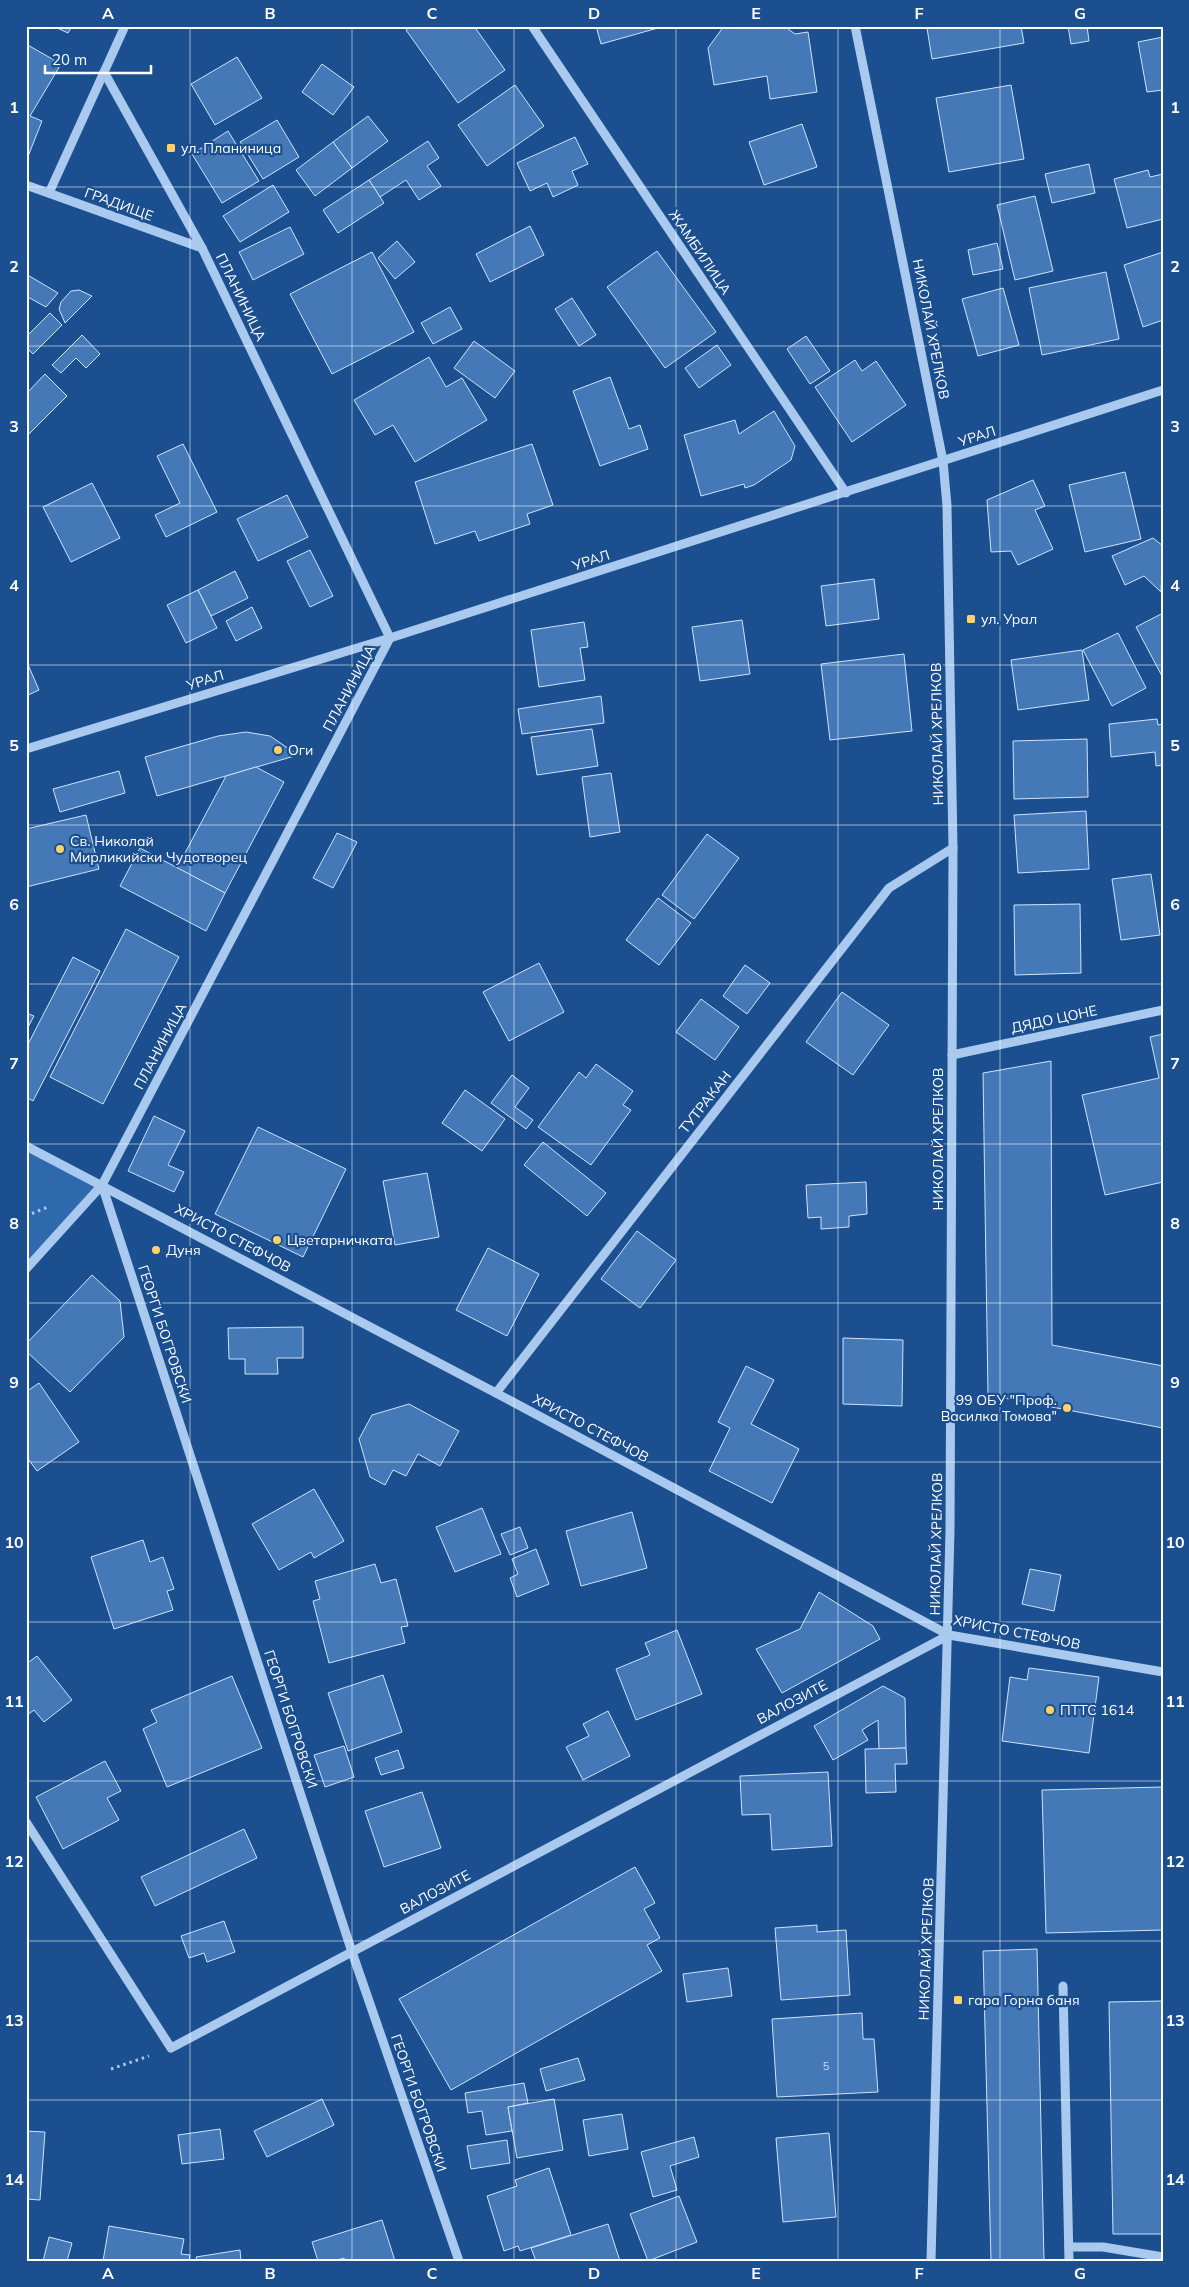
<svg xmlns="http://www.w3.org/2000/svg" width="1189" height="2287" font-family="Mulish,sans-serif">
	<style>
		.green { fill: #2e69ad }
		.building { fill: #4478b7; stroke: #cfe3fa }
		.lines { fill: none; stroke-linecap: round; stroke-linejoin: round }
		.path { stroke: #a9c9ee; stroke-width: 3; stroke-dasharray: 2.5 4; stroke-linecap: butt }
		.minor { stroke: #a9c9ee; stroke-width: 9 }
		.grid { fill: none; stroke: #fff; stroke-width: 1; stroke-opacity: 0.55 }
		.poi-dot { fill: #ffd166; stroke: #1b4f8f; stroke-width: 2 }
		.labels { text-anchor: middle; stroke-width: 4.5; stroke-linejoin: round; paint-order: stroke }
		.number-label { font-size: 11px; fill: #d0dded }
		.poi-label { font-size: 14px; fill: #fff; stroke: #1b4f8f; text-anchor: start }
		.street-label { font-size: 14px; fill: #fff; stroke: #1b4f8f }
		.neatline { fill: none; stroke: #fff; stroke-width: 2 }
		.grid-label { font-size: 16px; text-anchor: middle; font-weight: bold; fill: #fff }
	</style>
	<rect width="100%" height="100%" fill="#1b4f8f"/>
	<!-- green -->
	<path class="green" d="M26 1146 102 1185 26 1269Z"/>
	<!-- building -->
	<g class="building">
		<path d="M53 26H72L68 33Z"/>
		<path d="M411 26H474L505 70 458 103 406 30Z"/>
		<path d="M596 26H665L601 44Z"/>
		<path d="M724 26H784L795 34 808 32 817 92 770 99 767 76 714 85 708 48Z"/>
		<path d="M1021 26 1024 43 932 59 927 28Z"/>
		<path d="M1068 26H1087L1089 41 1071 44Z"/>
		<path d="M1163 37V90L1147 92 1138 42Z"/>
		<path d="M26 44 61 64 30 116 42 121 27 159Z"/>
		<path d="M237 57 262 98 215 125 191 84Z"/>
		<path d="M322 64 354 87 333 115 302 92Z"/>
		<path d="M515 85 544 126 487 166 458 125Z"/>
		<path d="M1011 85 1024 159 949 172 936 98Z"/>
		<path d="M368 116 388 141 352 168 333 142Z"/>
		<path d="M277 120 299 157 263 179 240 142Z"/>
		<path d="M802 124 817 167 764 185 749 142Z"/>
		<path d="M228 131 259 181 222 203 192 154Z"/>
		<path d="M575 137 588 164 572 171 578 185 553 197 547 183 530 191 517 163Z"/>
		<path d="M428 141 439 158 427 166 441 186 419 200 406 180 380 197 369 180Z"/>
		<path d="M333 142 352 168 315 196 296 170Z"/>
		<path d="M1089 164 1095 193 1052 203 1045 174Z"/>
		<path d="M1148 170 1150 177 1163 174V219L1127 228 1114 179Z"/>
		<path d="M369 180 384 203 338 233 323 210Z"/>
		<path d="M273 185 289 212 240 242 223 216Z"/>
		<path d="M1035 196 1053 271 1015 280 997 205Z"/>
		<path d="M530 226 544 255 490 282 476 254Z"/>
		<path d="M290 227 304 254 253 280 239 252Z"/>
		<path d="M397 241 415 262 395 279 378 258Z"/>
		<path d="M997 243 1003 269 973 275 968 250Z"/>
		<path d="M657 251 716 332 665 368 607 287Z"/>
		<path d="M372 252 414 332 332 374 290 294Z"/>
		<path d="M1163 252V320L1143 327 1124 265Z"/>
		<path d="M1106 272 1119 339 1042 355 1029 288Z"/>
		<path d="M26 274 58 293 46 307 26 296Z"/>
		<path d="M1003 288 1019 345 978 356 962 299Z"/>
		<path d="M79 290 92 296 65 323 59 309 61 302 71 291Z"/>
		<path d="M572 298 596 335 579 346 555 309Z"/>
		<path d="M450 307 462 329 433 344 421 323Z"/>
		<path d="M50 313 62 325 33 354 26 347V337Z"/>
		<path d="M82 335 100 354 86 368 76 358 61 373 52 365Z"/>
		<path d="M806 336 830 371 810 384 787 349Z"/>
		<path d="M474 341 515 371 495 398 454 368Z"/>
		<path d="M717 345 731 365 699 388 685 368Z"/>
		<path d="M429 357 446 387 462 378 487 420 415 462 393 425 375 435 354 400Z"/>
		<path d="M855 360 862 371 876 361 906 405 852 442 815 387Z"/>
		<path d="M45 374 67 396 26 437V394Z"/>
		<path d="M610 377 629 429 640 425 648 449 600 466 573 391Z"/>
		<path d="M774 411 795 446 791 460 754 485 745 488 744 484 701 496 684 435 735 420 739 434Z"/>
		<path d="M183 444 217 512 166 537 155 515 180 503 157 456Z"/>
		<path d="M532 444 553 505 527 514 530 524 479 541 475 531 435 544 415 482Z"/>
		<path d="M1125 472 1141 539 1085 552 1069 485Z"/>
		<path d="M1033 480 1045 506 1035 510 1053 549 1018 565 1011 551 991 552 987 500Z"/>
		<path d="M92 483 120 538 71 562 43 507Z"/>
		<path d="M287 495 308 537 258 561 237 519Z"/>
		<path d="M1153 538 1163 546 1161 592 1144 576 1125 585 1112 556Z"/>
		<path d="M310 550 333 596 310 607 287 561Z"/>
		<path d="M235 571 248 598 211 616 198 590Z"/>
		<path d="M874 579 879 619 826 626 821 586Z"/>
		<path d="M198 590 217 628 186 643 167 605Z"/>
		<path d="M252 607 262 628 236 641 226 621Z"/>
		<path d="M1163 613V678L1136 627Z"/>
		<path d="M742 620 750 674 700 681 692 627Z"/>
		<path d="M584 622 588 647 580 648 585 680 539 687 531 630Z"/>
		<path d="M1118 633 1146 688 1112 706 1083 650Z"/>
		<path d="M1082 650 1089 700 1018 710 1011 660Z"/>
		<path d="M904 654 912 731 830 740 821 664Z"/>
		<path d="M26 660 39 690 26 696Z"/>
		<path d="M601 696 604 723 522 734 518 709Z"/>
		<path d="M1157 719 1158 725 1163 724V765L1156 766 1155 752 1111 757 1109 724Z"/>
		<path d="M592 729 598 766 537 775 531 737Z"/>
		<path d="M246 732 270 736 298 755 157 796 145 757 218 736Z"/>
		<path d="M1087 739 1088 797 1014 799 1013 741Z"/>
		<path d="M256 767 284 782 225 893 177 868 226 776Z"/>
		<path d="M119 771 125 793 60 812 53 789Z"/>
		<path d="M611 773 620 832 590 837 582 777Z"/>
		<path d="M1086 811 1089 869 1018 873 1014 815Z"/>
		<path d="M86 815 99 869 26 887V829Z"/>
		<path d="M337 833 357 842 333 888 313 878Z"/>
		<path d="M707 834 739 858 694 919 662 895Z"/>
		<path d="M140 848 225 893 206 931 120 886Z"/>
		<path d="M1151 874 1160 935 1121 940 1112 879Z"/>
		<path d="M658 898 691 923 659 965 626 940Z"/>
		<path d="M1080 904 1081 973 1015 975 1014 905Z"/>
		<path d="M126 929 179 957 103 1104 50 1077Z"/>
		<path d="M73 957 100 971 33 1101 26 1097V1048Z"/>
		<path d="M539 963 564 1012 509 1041 483 992Z"/>
		<path d="M745 965 770 983 747 1014 723 996Z"/>
		<path d="M842 992 889 1025 853 1075 806 1042Z"/>
		<path d="M701 999 739 1027 715 1060 676 1032Z"/>
		<path d="M26 1013 34 1016 26 1031Z"/>
		<path d="M1163 1034V1182L1105 1195 1082 1095 1159 1078 1150 1037Z"/>
		<path d="M1051 1061 1052 1345 1163 1366V1428L988 1395 983 1073Z"/>
		<path d="M596 1064 633 1091 623 1105 631 1110 591 1165 538 1127 579 1072 586 1078Z"/>
		<path d="M512 1075 529 1088 515 1107 533 1120 526 1129 491 1103Z"/>
		<path d="M465 1090 505 1119 482 1151 442 1123Z"/>
		<path d="M154 1116 185 1131 168 1165 184 1172 174 1192 128 1171Z"/>
		<path d="M258 1127 346 1169 303 1257 215 1214Z"/>
		<path d="M543 1142 606 1193 587 1216 524 1165Z"/>
		<path d="M427 1173 439 1237 395 1245 383 1181Z"/>
		<path d="M866 1182 867 1214 849 1216V1227L821 1229V1217L808 1218 806 1185Z"/>
		<path d="M637 1231 676 1260 640 1308 601 1279Z"/>
		<path d="M488 1248 539 1274 507 1336 456 1310Z"/>
		<path d="M92 1275 120 1301 124 1337 70 1392 26 1351V1344Z"/>
		<path d="M303 1327V1358H277L278 1374H245V1359H229L228 1328Z"/>
		<path d="M843 1338 903 1340 902 1406 843 1404Z"/>
		<path d="M746 1366 774 1380 751 1424 799 1449 772 1503 709 1471 730 1428 718 1422Z"/>
		<path d="M39 1383 79 1442 37 1471 26 1456V1392Z"/>
		<path d="M409 1404 459 1431 440 1466 418 1454 406 1476 393 1470 385 1485 370 1477 359 1439 372 1415Z"/>
		<path d="M314 1489 344 1541 314 1558 311 1552 279 1570 252 1524Z"/>
		<path d="M482 1508 501 1554 455 1572 436 1527Z"/>
		<path d="M632 1512 647 1568 581 1586 566 1531Z"/>
		<path d="M520 1527 528 1548 510 1555 501 1534Z"/>
		<path d="M143 1540 150 1562 163 1557 174 1589 167 1591 173 1610 114 1629 91 1557Z"/>
		<path d="M536 1549 549 1584 517 1597 510 1578 518 1574 512 1559Z"/>
		<path d="M375 1564 381 1583 396 1579 408 1626 401 1627 405 1643 329 1663 313 1601 320 1599 315 1581Z"/>
		<path d="M1030 1569 1061 1575 1054 1611 1022 1604Z"/>
		<path d="M819 1592 873 1626 880 1639 782 1693 756 1649 800 1629Z"/>
		<path d="M677 1630 702 1694 636 1720 616 1669 650 1655 645 1643Z"/>
		<path d="M37 1656 72 1700 44 1722 34 1710 26 1716V1664Z"/>
		<path d="M1029 1668 1099 1677 1089 1753 1002 1741 1010 1677 1027 1680Z"/>
		<path d="M383 1675 402 1732 348 1751 328 1693Z"/>
		<path d="M232 1676 262 1748 167 1787 143 1729 157 1722 151 1710Z"/>
		<path d="M883 1686 905 1698 906 1748 879 1749 878 1720 862 1730 868 1740 833 1760 814 1726Z"/>
		<path d="M608 1711 630 1756 583 1780 566 1747 589 1736 583 1724Z"/>
		<path d="M344 1746 354 1777 325 1787 314 1755Z"/>
		<path d="M906 1748 907 1764H895L896 1792 866 1793 865 1749Z"/>
		<path d="M398 1750 404 1768 381 1775 375 1758Z"/>
		<path d="M105 1761 121 1791 107 1798 119 1820 63 1849 36 1797Z"/>
		<path d="M828 1772 832 1846 772 1850 770 1814 742 1815 740 1776Z"/>
		<path d="M1163 1787V1930L1046 1933 1042 1790Z"/>
		<path d="M422 1792 441 1848 384 1867 365 1811Z"/>
		<path d="M244 1829 257 1858 155 1906 141 1877Z"/>
		<path d="M635 1867 655 1903 644 1909 660 1938 647 1945 662 1971 451 2090 399 1999Z"/>
		<path d="M224 1921 235 1952 207 1962 204 1953 189 1958 181 1936Z"/>
		<path d="M817 1925V1932L846 1930 850 1995 781 2000 775 1928Z"/>
		<path d="M1037 1949 1044 2261H991L983 1951Z"/>
		<path d="M728 1968 732 1996 687 2002 683 1974Z"/>
		<path d="M1162 2001 1163 2234H1113L1109 2002Z"/>
		<path d="M862 2013 863 2039H874L878 2092 777 2097 772 2019Z"/>
		<path d="M578 2058 585 2080 546 2091 540 2069Z"/>
		<path d="M524 2083 528 2103 508 2107 512 2131 486 2135 482 2111 468 2113 465 2093Z"/>
		<path d="M322 2099 334 2125 267 2157 254 2131Z"/>
		<path d="M554 2099 563 2150 517 2158 508 2107Z"/>
		<path d="M622 2114 628 2149 589 2156 583 2120Z"/>
		<path d="M220 2129 224 2159 182 2164 178 2135Z"/>
		<path d="M26 2131 45 2132 40 2200 26 2199Z"/>
		<path d="M829 2133 836 2217 783 2222 776 2138Z"/>
		<path d="M694 2137 699 2157 670 2166 677 2190 653 2197 641 2152Z"/>
		<path d="M507 2140 510 2163 471 2169 467 2146Z"/>
		<path d="M549 2168 571 2235 520 2251 518 2246 504 2251 487 2196 517 2186 515 2180Z"/>
		<path d="M679 2196 697 2242 648 2261 630 2214Z"/>
		<path d="M382 2220 395 2261H345L344 2258 334 2261H318L312 2242Z"/>
		<path d="M608 2224 620 2261H536L531 2248Z"/>
		<path d="M109 2226 184 2239 181 2254 190 2255 189 2261H103Z"/>
		<path d="M49 2237 72 2243 67 2261H43Z"/>
		<path d="M240 2250 241 2261H197L196 2257Z"/>
	</g>
	<g class="lines">
		<!-- path -->
		<g class="path">
			<path d="M26 1216 50 1206"/>
			<path d="M111 2069 149 2056"/>
		</g>
		<!-- minor -->
		<g class="minor">
			<path d="M532 26 846 493"/>
			<path d="M855 26 943 461 947 506 953 848 950 1531 931 2261"/>
			<path d="M104 72 202 248 390 638"/>
			<path d="M26 185 202 248"/>
			<path d="M49 193 125 26"/>
			<path d="M26 749 390 638 1163 390"/>
			<path d="M952 1055 1163 1010"/>
			<path d="M26 1146 496 1393 949 1635 1163 1672"/>
			<path d="M102 1185 352 1952 459 2261"/>
			<path d="M26 1269 102 1185 390 638"/>
			<path d="M496 1393 889 888 953 848"/>
			<path d="M26 1822 171 2048 949 1635"/>
			<path d="M1063 1986 1069 2261"/>
			<path d="M1069 2247H1103L1163 2257"/>
		</g>
	</g>
	<!-- grid -->
	<path class="grid" d="M190 26V2261M352 26V2261M514 26V2261M676 26V2261M838 26V2261M1000 26V2261M26 187H1163M26 346H1163M26 506H1163M26 665H1163M26 825H1163M26 984H1163M26 1144H1163M26 1303H1163M26 1462H1163M26 1622H1163M26 1781H1163M26 1941H1163M26 2100H1163"/>
	<!-- markers -->
	<g class="poi-dot">
		<rect x="166" y="143" width="10" height="10" rx="2.5"/>
		<rect x="966" y="614" width="10" height="10" rx="2.5"/>
		<circle cx="278" cy="750" r="5"/>
		<circle cx="60" cy="849" r="5"/>
		<circle cx="277" cy="1240" r="5"/>
		<circle cx="156" cy="1250" r="5"/>
		<circle cx="1067" cy="1408" r="5"/>
		<circle cx="1050" cy="1710" r="5"/>
		<rect x="953" y="1995" width="10" height="10" rx="2.5"/>
	</g>
	<g class="labels">
		<!-- number labels -->
		<g class="number-label">
			<text x="826" y="2070">5</text>
		</g>
		<!-- poi labels -->
		<g class="poi-label">
			<text x="181" y="153">ул. Планиница</text>
			<text x="981" y="624">ул. Урал</text>
			<text x="288" y="755">Оги</text>
			<text x="70" y="846">Св. Николай<tspan x="70" dy="16">Мирликийски Чудотворец</tspan></text>
			<text x="287" y="1245">Цветарничката</text>
			<text x="166" y="1255">Дуня</text>
			<text x="1057" y="1405" text-anchor="end">99 ОБУ "Проф.<tspan x="1057" dy="16">Василка Томова"</tspan></text>
			<text x="1060" y="1715">ПТТС 1614</text>
			<text x="968" y="2005">гара Горна баня</text>
		</g>
		<!-- street labels -->
		<g class="street-label">
			<text transform="translate(119 204) rotate(20)" y="5">ГРАДИЩЕ</text>
			<text transform="translate(700 252) rotate(56)" y="5">ЖАМБИЛИЦА</text>
			<text transform="translate(241 297) rotate(64)" y="5">ПЛАНИНИЦА</text>
			<text transform="translate(931 329) rotate(79)" y="5">НИКОЛАЙ ХРЕЛКОВ</text>
			<text transform="translate(977 436) rotate(-18)" y="5">УРАЛ</text>
			<text transform="translate(591 560) rotate(-18)" y="5">УРАЛ</text>
			<text transform="translate(205 680) rotate(-17)" y="5">УРАЛ</text>
			<text transform="translate(349 688) rotate(-62)" y="5">ПЛАНИНИЦА</text>
			<text transform="translate(937 734) rotate(-91)" y="5">НИКОЛАЙ ХРЕЛКОВ</text>
			<text transform="translate(1054 1019) rotate(-12)" y="5">ДЯДО ЦОНЕ</text>
			<text transform="translate(160 1046) rotate(-62)" y="5">ПЛАНИНИЦА</text>
			<text transform="translate(705 1102) rotate(-52)" y="5">ТУТРАКАН</text>
			<text transform="translate(938 1139) rotate(-90)" y="5">НИКОЛАЙ ХРЕЛКОВ</text>
			<text transform="translate(233 1238) rotate(28)" y="5">ХРИСТО СТЕФЧОВ</text>
			<text transform="translate(165 1334) rotate(72)" y="5">ГЕОРГИ БОГРОВСКИ</text>
			<text transform="translate(591 1428) rotate(28)" y="5">ХРИСТО СТЕФЧОВ</text>
			<text transform="translate(936 1544) rotate(-89)" y="5">НИКОЛАЙ ХРЕЛКОВ</text>
			<text transform="translate(1017 1632) rotate(11)" y="5">ХРИСТО СТЕФЧОВ</text>
			<text transform="translate(792 1702) rotate(-28)" y="5">ВАЛОЗИТЕ</text>
			<text transform="translate(291 1719) rotate(72)" y="5">ГЕОРГИ БОГРОВСКИ</text>
			<text transform="translate(435 1892) rotate(-28)" y="5">ВАЛОЗИТЕ</text>
			<text transform="translate(926 1949) rotate(-88)" y="5">НИКОЛАЙ ХРЕЛКОВ</text>
			<text transform="translate(419 2103) rotate(71)" y="5">ГЕОРГИ БОГРОВСКИ</text>
		</g>
	</g>
	<!-- border -->
	<rect width="1189" height="2287" fill="none" stroke="#1b4f8f" stroke-width="55"/>
	<!-- scale -->
	<path d="M45 65v8h106v-8" fill="none" stroke="#ffffff" stroke-width="2.5"/>
	<text x="52" y="65" font-size="15" fill="#ffffff" stroke="#1b4f8f" stroke-width="4" paint-order="stroke">20 m</text>
	<rect x="28" y="28" width="1134" height="2232" class="neatline"/>
	<g class="grid-label">
		<text x="108" y="19">A</text>
		<text x="270" y="19">B</text>
		<text x="432" y="19">C</text>
		<text x="594" y="19">D</text>
		<text x="756" y="19">E</text>
		<text x="919" y="19">F</text>
		<text x="1080" y="19">G</text>
		<text x="14" y="113">1</text>
		<text x="1175" y="113">1</text>
		<text x="14" y="272">2</text>
		<text x="1175" y="272">2</text>
		<text x="14" y="432">3</text>
		<text x="1175" y="432">3</text>
		<text x="14" y="591">4</text>
		<text x="1175" y="591">4</text>
		<text x="14" y="751">5</text>
		<text x="1175" y="751">5</text>
		<text x="14" y="910">6</text>
		<text x="1175" y="910">6</text>
		<text x="14" y="1069">7</text>
		<text x="1175" y="1069">7</text>
		<text x="14" y="1229">8</text>
		<text x="1175" y="1229">8</text>
		<text x="14" y="1388">9</text>
		<text x="1175" y="1388">9</text>
		<text x="14" y="1548">10</text>
		<text x="1175" y="1548">10</text>
		<text x="14" y="1707">11</text>
		<text x="1175" y="1707">11</text>
		<text x="14" y="1867">12</text>
		<text x="1175" y="1867">12</text>
		<text x="14" y="2026">13</text>
		<text x="1175" y="2026">13</text>
		<text x="14" y="2185">14</text>
		<text x="1175" y="2185">14</text>
		<text x="108" y="2279">A</text>
		<text x="270" y="2279">B</text>
		<text x="432" y="2279">C</text>
		<text x="594" y="2279">D</text>
		<text x="756" y="2279">E</text>
		<text x="919" y="2279">F</text>
		<text x="1080" y="2279">G</text>
	</g>
</svg>
